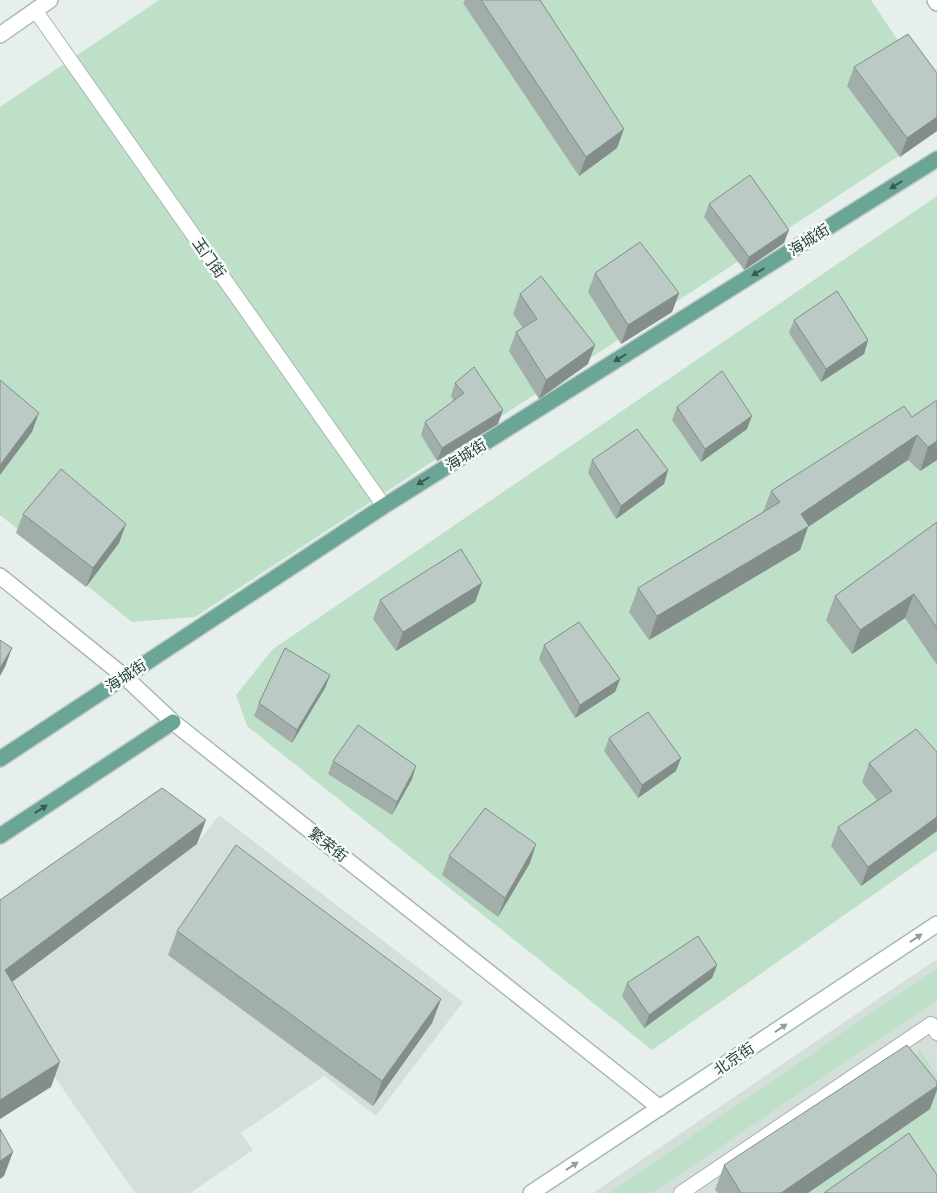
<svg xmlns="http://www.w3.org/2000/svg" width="937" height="1193" font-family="'PT Sans','Noto Sans SC',sans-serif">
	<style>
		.built { fill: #d4dfda }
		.green { fill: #bfe0c8 }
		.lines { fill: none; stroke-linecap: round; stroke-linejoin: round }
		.service-casing { stroke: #a8b8b2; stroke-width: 16 }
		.tertiary-casing { stroke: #a8b8b2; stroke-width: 18 }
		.secondary-casing { stroke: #a4bbb3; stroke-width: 18 }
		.primary-casing { stroke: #c2cac8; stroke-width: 18 }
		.service { stroke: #fff; stroke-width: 14 }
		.tertiary { stroke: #fff; stroke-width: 15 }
		.secondary { stroke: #fff; stroke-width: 15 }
		.primary { stroke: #6aa596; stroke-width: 15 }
		.wall { fill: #a1aea9 }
		.shaded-wall { fill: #838d89 }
		.building { fill: #bbcac4; stroke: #838d89 }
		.oneway { fill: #365b51 }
		.oneway2 { fill: #92a09c }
		.labels { text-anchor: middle; stroke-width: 5; stroke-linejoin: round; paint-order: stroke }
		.street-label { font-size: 15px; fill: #24423a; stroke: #f7fbf9 }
	</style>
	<rect width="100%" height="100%" fill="#e6efeb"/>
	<!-- built -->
	<g class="built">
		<path d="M219 815 463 1002 376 1116 324 1076 241 1133 253 1150 190 1193H135L0 998V981L197 844Z"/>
		<path d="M937 959V1193H593Z"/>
	</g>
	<!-- green -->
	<g class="green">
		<path d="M159 0H871L937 99V131L195 617 132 622 0 515V107Z"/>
		<path d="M937 196V850L652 1050 247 726 236 695 273 649Z"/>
		<path d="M937 968V1000L652 1193H609Z"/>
		<path d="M920 1050 937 1077V1193H808L930 1109 898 1069Z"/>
	</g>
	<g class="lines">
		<defs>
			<g id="service">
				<path d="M35 10 384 506"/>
				<path d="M681 1193 931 1024 937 1033"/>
			</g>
			<g id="tertiary">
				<path d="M935 0 937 3"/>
				<path d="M0 35 50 0"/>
				<path d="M0 576 125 677 173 722 660 1108"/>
			</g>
			<path id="secondary" d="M531 1193 937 924"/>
			<g id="primary">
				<path d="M0 759 384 506 937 159"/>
				<path d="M0 836 173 722"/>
			</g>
		</defs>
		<!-- service casing -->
		<use href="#service" class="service-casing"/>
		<!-- tertiary casing -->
		<use href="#tertiary" class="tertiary-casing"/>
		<!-- secondary casing -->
		<use href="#secondary" class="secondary-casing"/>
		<!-- primary casing -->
		<use href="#primary" class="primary-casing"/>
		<!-- service -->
		<use href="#service" class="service"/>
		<!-- tertiary -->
		<use href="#tertiary" class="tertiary"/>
		<!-- secondary -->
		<use href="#secondary" class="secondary"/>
		<!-- primary -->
		<use href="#primary" class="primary"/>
	</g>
	<!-- wall -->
	<g class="wall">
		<path d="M465 0H540L617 148 579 176 463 3Z"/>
		<path d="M854 67 937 73 900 157 847 86Z"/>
		<path d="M709 204 784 243 744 270 704 217Z"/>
		<path d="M595 273 679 293 672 312 621 344 588 292Z"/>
		<path d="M520 294 588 364 539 399 509 351 516 332 523 328 513 314Z"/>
		<path d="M794 320 868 340 864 354 821 382 789 333Z"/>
		<path d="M455 383 498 424 437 461 421 435 425 422 454 401 451 396Z"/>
		<path d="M937 400V460L920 471 908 460 808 527 800 550 649 640 629 612 638 588 763 512 771 491 912 417Z"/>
		<path d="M677 407 747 429 701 462 672 420Z"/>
		<path d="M592 460 668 470 664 484 616 519 588 473Z"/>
		<path d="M23 514 119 543 86 587 16 533Z"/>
		<path d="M937 522V665L905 618 852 654 826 620 835 596Z"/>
		<path d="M482 583 475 602 396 651 373 619 380 600Z"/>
		<path d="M544 645 620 679 615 692 575 718 539 659Z"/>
		<path d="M330 675 325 688 292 743 254 716 259 703Z"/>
		<path d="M609 738 676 771 638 798 604 751Z"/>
		<path d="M937 752V831L861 886 831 846 838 827 877 800 862 782 869 763Z"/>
		<path d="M333 761 416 766 412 779 392 815 328 774Z"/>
		<path d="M449 856 530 863 498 917 442 875Z"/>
		<path d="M177 931 441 999 432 1023 373 1106 168 955Z"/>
		<path d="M717 965 712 978 644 1028 622 996 627 983Z"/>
		<path d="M930 1109 808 1193H718L715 1190 724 1165Z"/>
	</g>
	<!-- shaded-wall -->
	<g class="shaded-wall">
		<path d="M937 117V131L900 157 907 138Z"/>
		<path d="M624 129 617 148 579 176 586 157Z"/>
		<path d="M789 230 784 243 744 270 749 257Z"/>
		<path d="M679 293 672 312 621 344 628 325Z"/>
		<path d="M868 340 864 354 821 382 826 369Z"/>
		<path d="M595 345 588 364 539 399 546 380Z"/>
		<path d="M503 410 498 424 437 461 442 448Z"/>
		<path d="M39 413 32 432 0 475V465Z"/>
		<path d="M752 416 747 429 701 462 705 449Z"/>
		<path d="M917 435 908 460 808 527 800 550 649 640 657 616 801 514Z"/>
		<path d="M937 441V460L920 471 928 447Z"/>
		<path d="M668 470 664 484 616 519 621 506Z"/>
		<path d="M126 524 119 543 86 587 93 568Z"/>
		<path d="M482 583 475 602 396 651 403 632Z"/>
		<path d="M914 594 905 618 852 654 860 630Z"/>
		<path d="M12 648 5 667 0 676V668Z"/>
		<path d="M330 675 325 688 292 743 297 730Z"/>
		<path d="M620 679 615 692 575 718 580 705Z"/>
		<path d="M681 758 676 771 638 798 642 785Z"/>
		<path d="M416 766 412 779 392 815 397 802Z"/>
		<path d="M937 817V831L861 886 868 867Z"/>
		<path d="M206 820 197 844 0 991 5 970Z"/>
		<path d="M536 844 530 863 498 917 505 898Z"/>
		<path d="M717 965 712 978 644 1028 649 1015Z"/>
		<path d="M441 999 432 1023 373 1106 382 1081Z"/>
		<path d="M60 1062 51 1087 0 1119V1100Z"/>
		<path d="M937 1086V1090L930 1109 808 1193H781Z"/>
		<path d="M13 1152 4 1176 0 1179V1161Z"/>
	</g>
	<!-- building -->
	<g class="building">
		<path d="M481 0H540L624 129 586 157Z"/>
		<path d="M908 34 937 73V117L907 138 854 67Z"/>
		<path d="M750 175 789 230 749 257 709 204Z"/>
		<path d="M640 242 679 293 628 325 595 273Z"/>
		<path d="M541 276 595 345 546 380 516 332 537 319 520 294Z"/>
		<path d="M837 291 868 340 826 369 794 320Z"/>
		<path d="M474 367 503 410 442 448 425 422 464 393 455 383Z"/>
		<path d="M722 371 752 416 705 449 677 407Z"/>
		<path d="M0 380 39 413 0 465Z"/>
		<path d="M937 400V441L928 447 917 435 801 514 809 526 657 616 638 588 780 502 771 491 904 406 912 417Z"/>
		<path d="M637 429 668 470 621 506 592 460Z"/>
		<path d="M61 469 126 524 93 568 23 514Z"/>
		<path d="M937 522V628L914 594 860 630 835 596Z"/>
		<path d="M461 549 482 583 403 632 380 600Z"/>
		<path d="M579 622 620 679 580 705 544 645Z"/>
		<path d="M0 640 12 648 0 668Z"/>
		<path d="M285 648 330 675 297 730 259 703Z"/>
		<path d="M648 712 681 758 642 785 609 738Z"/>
		<path d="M358 725 416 766 397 802 333 761Z"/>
		<path d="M916 729 937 752V817L868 867 838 827 892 791 869 763Z"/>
		<path d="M162 788 206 820 5 970 60 1062 0 1100V900Z"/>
		<path d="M485 808 536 844 505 898 449 856Z"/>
		<path d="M236 845 441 999 382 1081 177 931Z"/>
		<path d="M698 936 717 965 649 1015 627 983Z"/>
		<path d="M907 1045 937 1082V1086L781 1193H741L724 1165Z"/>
		<path d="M0 1129 13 1152 0 1161Z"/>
		<path d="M909 1133 937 1175V1193H824Z"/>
	</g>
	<!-- one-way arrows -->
	<defs><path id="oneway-solid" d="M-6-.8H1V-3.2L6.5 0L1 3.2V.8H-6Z" transform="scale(1.25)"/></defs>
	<g class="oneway">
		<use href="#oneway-solid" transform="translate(896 185) rotate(148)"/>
		<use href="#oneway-solid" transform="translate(758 272) rotate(148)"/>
		<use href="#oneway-solid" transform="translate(620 358) rotate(148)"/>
		<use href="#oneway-solid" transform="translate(423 481) rotate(148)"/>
		<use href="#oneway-solid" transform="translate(41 809) rotate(-33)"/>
	</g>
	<g class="oneway2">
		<use href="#oneway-solid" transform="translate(916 938) rotate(-34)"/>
		<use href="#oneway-solid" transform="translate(781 1028) rotate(-34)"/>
		<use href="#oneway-solid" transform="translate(572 1166) rotate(-33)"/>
	</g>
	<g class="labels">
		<!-- street labels -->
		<g class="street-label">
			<text transform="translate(809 240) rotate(-32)" y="5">海城街</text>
			<text transform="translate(209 258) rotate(55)" y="5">玉门街</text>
			<text transform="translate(466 455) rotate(-32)" y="5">海城街</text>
			<text transform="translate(126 676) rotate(-33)" y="5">海城街</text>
			<text transform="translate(328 845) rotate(38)" y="5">繁荣街</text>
			<text transform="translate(734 1059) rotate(-34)" y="5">北京街</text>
		</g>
	</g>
</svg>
